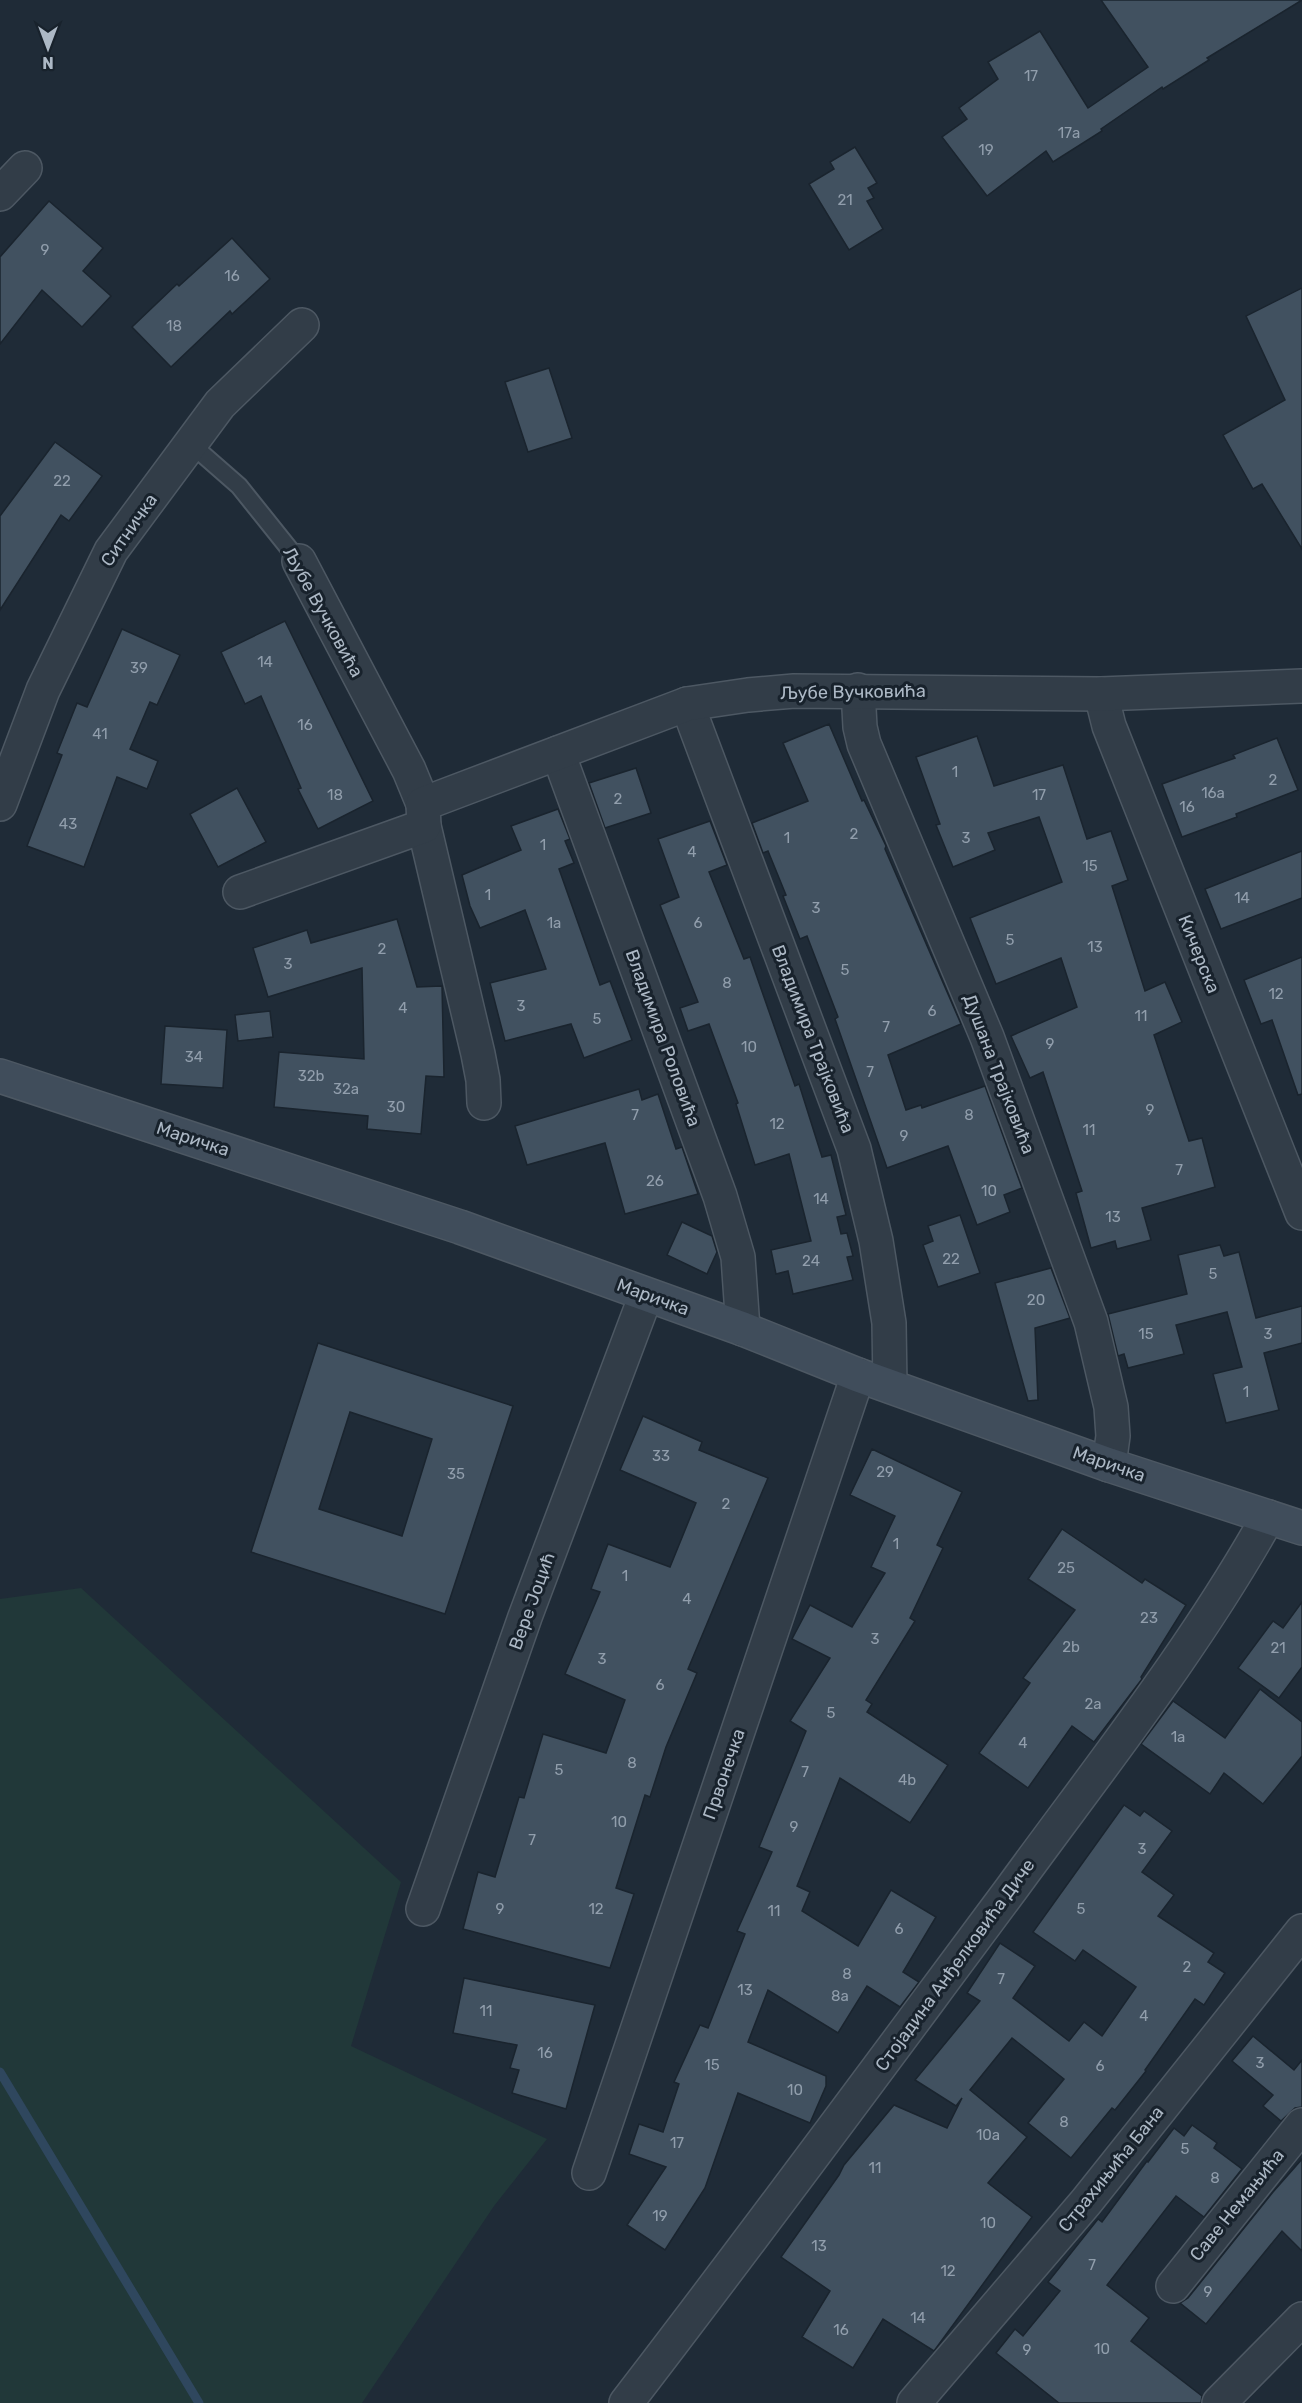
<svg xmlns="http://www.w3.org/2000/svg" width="1302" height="2403" font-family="Rubik,sans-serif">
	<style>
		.green { fill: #213839 }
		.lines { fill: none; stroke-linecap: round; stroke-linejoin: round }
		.stream { stroke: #2f475e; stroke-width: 9 }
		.building { fill: #415160; stroke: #1a242e; stroke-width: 1.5; fill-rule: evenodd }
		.lane-casing { stroke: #4d5863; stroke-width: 20 }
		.street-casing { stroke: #4d5863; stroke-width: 36 }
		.secondary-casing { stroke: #4d5863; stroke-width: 36 }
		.lane { stroke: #323d48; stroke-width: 16 }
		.street { stroke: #323d48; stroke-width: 33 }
		.secondary { stroke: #404d5b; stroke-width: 33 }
		.labels { text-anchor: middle; stroke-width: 6; stroke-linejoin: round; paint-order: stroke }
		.number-label { font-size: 15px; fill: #919eac }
		.street-label { font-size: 18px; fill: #acb8c5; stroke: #18222c }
	</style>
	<rect width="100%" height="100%" fill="#1f2b37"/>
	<!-- green -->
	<path class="green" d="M81 1588 401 1882 351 2046 547 2139 494 2206 362 2403H0V1599Z"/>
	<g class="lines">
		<!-- stream -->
		<path class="stream" d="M0 2072 199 2403"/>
	</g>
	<!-- building -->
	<g class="building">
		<path d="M1101 0H1302L1207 58 1209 60 1163 89 1162 87 1101 129 1102 131 1053 162 1046 151 987 196 942 137 967 119 959 108 998 79 988 62 1040 31 1088 108 1148 67Z"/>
		<path d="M855 147 877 183 868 188 874 198 867 201 883 229 849 250 809 184 834 169 830 162Z"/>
		<path d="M49 201 103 248 83 271 111 296 82 327 42 290 0 344V257Z"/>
		<path d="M232 238 270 279 232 314 230 311 171 367 132 327 177 284 179 286Z"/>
		<path d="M1302 288V549L1262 484 1253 489 1223 435 1285 400 1246 316Z"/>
		<path d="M549 368 572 438 528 452 505 382Z"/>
		<path d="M55 442 102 476 69 521 61 515 0 610V516Z"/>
		<path d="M285 621 373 801 318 829 298 789 301 788 261 696 245 704 221 652Z"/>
		<path d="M122 629 180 655 157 705 150 702 130 749 158 761 147 789 117 777 84 867 27 846 62 755 57 753 77 703 87 707Z"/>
		<path d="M829 724 862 801 864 800 886 846 885 849 961 1024 888 1055 906 1110 921 1105 922 1108 985 1086 1022 1188 1004 1195 1010 1212 977 1225 948 1146 887 1168 835 1019 838 1017 807 936 800 939 783 896 786 895 768 851 763 853 752 823 808 801 783 743Z"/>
		<path d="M977 736 994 786 1063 765 1087 839 1111 831 1128 880 1112 886 1145 991 1165 982 1182 1022 1154 1035 1189 1141 1202 1138 1215 1187 1142 1208 1151 1240 1117 1249 1115 1241 1091 1248 1076 1193 1082 1191 1043 1072 1030 1078 1011 1036 1077 1007 1061 958 996 984 970 918 1062 882 1039 817 988 833 995 850 953 867 936 825 940 824 916 757Z"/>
		<path d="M1277 738 1298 790 1236 814 1237 817 1182 837 1162 784 1235 758 1233 755Z"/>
		<path d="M636 768 651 813 605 828 589 783Z"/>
		<path d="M237 788 266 842 218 867 190 814Z"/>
		<path d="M558 809 570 839 565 841 574 863 559 869 600 985 610 981 632 1040 584 1058 571 1024 505 1041 490 983 546 969 525 910 480 928 470 906 462 875 521 850 511 826Z"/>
		<path d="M710 821 727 865 709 872 744 959 750 957 795 1086 799 1084 822 1157 831 1155 846 1215 837 1217 841 1234 847 1233 853 1256 847 1257 853 1280 793 1294 788 1271 776 1274 771 1250 811 1241 789 1154 755 1165 736 1104 738 1103 709 1024 688 1031 680 1008 698 1002 660 905 679 897 658 839Z"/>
		<path d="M1302 851V898L1221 929 1205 889Z"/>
		<path d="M397 919 417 987 442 986 444 1077 426 1076 421 1134 367 1129 368 1116 274 1107 279 1052 364 1059 362 968 268 997 253 948 307 930 311 943Z"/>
		<path d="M1302 957V1094L1298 1095 1272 1020 1261 1024 1244 980Z"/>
		<path d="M270 1011 273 1037 238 1041 235 1015Z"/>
		<path d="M165 1026 227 1030 223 1088 161 1084Z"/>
		<path d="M639 1089 642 1100 658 1094 676 1149 682 1147 698 1194 625 1214 605 1143 527 1165 515 1126Z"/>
		<path d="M960 1215 980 1273 938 1287 923 1245 933 1241 928 1226Z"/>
		<path d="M682 1222 712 1236 717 1252 707 1274 667 1255Z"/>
		<path d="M1220 1245 1224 1256 1239 1252 1256 1318 1302 1306V1343L1264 1353 1279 1410 1226 1423 1213 1374 1242 1367 1227 1312 1176 1325 1184 1354 1128 1368 1124 1354 1118 1356 1108 1314 1187 1294 1178 1255Z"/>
		<path d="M1051 1268 1070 1318 1035 1328 1038 1400 1028 1401 995 1283Z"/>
		<path d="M318 1343 513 1406 445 1614 251 1552ZM350 1412 432 1439 402 1536 319 1509Z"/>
		<path d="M643 1416 702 1442 699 1450 768 1478 688 1669 697 1673 666 1747 650 1797 645 1795 616 1888 634 1894 610 1968 463 1929 478 1872 495 1877 519 1797 524 1798 543 1734 606 1753 625 1700 565 1674 600 1592 591 1589 608 1544 670 1567 696 1503 620 1470Z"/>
		<path d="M872 1449 962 1492 937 1545 943 1548 910 1618 915 1621 866 1700 872 1704 867 1712 948 1765 910 1823 840 1778 797 1886 810 1892 802 1911 858 1946 891 1890 936 1917 903 1972 919 1982 900 2007 867 1986 838 2033 768 1990 748 2042 826 2076V2086L810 2123 738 2093 705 2188 665 2250 627 2225 666 2167 629 2154 639 2124 663 2132 679 2084 674 2082 700 2025 708 2028 745 1934 737 1931 772 1852 759 1847 806 1731 790 1721 830 1658 792 1639 810 1605 852 1627 885 1573 871 1567 895 1516 850 1495Z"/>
		<path d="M1062 1529 1142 1583 1145 1579 1186 1605 1141 1677 1142 1679 1094 1742 1072 1726 1028 1788 979 1753 1030 1683 1023 1678 1075 1610 1028 1579Z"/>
		<path d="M1302 1602V1667L1279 1698 1238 1668 1273 1621 1283 1628Z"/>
		<path d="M1260 1689 1302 1722V1756L1263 1804 1224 1773 1210 1794 1141 1744 1173 1701 1225 1738Z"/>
		<path d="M1124 1805 1140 1816 1144 1811 1172 1831 1142 1872 1174 1895 1158 1916 1214 1953 1208 1962 1225 1973 1204 2005 1195 1999 1145 2070 1146 2071 1115 2110 1112 2108 1071 2158 1028 2123 1064 2079 1012 2038 970 2090 1027 2137 988 2183 1032 2217 934 2351 883 2319 853 2368 802 2337 830 2291 781 2257 839 2175 844 2165 894 2105 947 2128 962 2098 956 2106 915 2080 980 2001 967 1993 1000 1943 1035 1966 1013 1998 1069 2041 1084 2022 1102 2036 1136 1987 1083 1950 1075 1961 1033 1932Z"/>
		<path d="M464 1978 595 2005 566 2109 512 2093 519 2070 510 2068 517 2045 453 2033Z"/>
		<path d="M1253 2036 1294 2070 1302 2060V2107L1295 2108 1281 2121 1263 2106 1273 2095 1232 2061Z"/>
		<path d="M1192 2125 1217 2143 1214 2148 1242 2169 1204 2217 1176 2196 1107 2285 1149 2318 1131 2341 1202 2396 1201 2403H1059L996 2353 1015 2329 1023 2336 1060 2291 1048 2282 1098 2219 1102 2222 1147 2161 1148 2162 1174 2128 1184 2136Z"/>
		<path d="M1302 2159V2251L1282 2231 1206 2324 1180 2303 1188 2298 1273 2192Z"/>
	</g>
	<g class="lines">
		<defs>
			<path id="lane" d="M191 444 239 486 299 561"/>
			<g id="street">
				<path d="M0 194 25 168"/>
				<path d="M299 561 409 770 423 804"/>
				<path d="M858 690 860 727 864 744 987 1037 1091 1322 1111 1407 1113 1436 1109 1465"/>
				<path d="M1101 694 1109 726 1302 1213"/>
				<path d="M687 704 854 1149 876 1241 889 1323 890 1386"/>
				<path d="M558 753 720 1196 738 1257 743 1329"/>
				<path d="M0 804 43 690 111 551 220 404 302 325"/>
				<path d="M424 826 478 1054 483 1080 484 1103"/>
				<path d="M240 892 424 826 423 804 687 704 748 695 794 691 1101 694 1302 686"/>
				<path d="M423 1909 525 1617 646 1295"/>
				<path d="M589 2173 858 1375"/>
				<path d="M1173 2286 1302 2125"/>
				<path d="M626 2403C757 2233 884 2060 1012 1888 1100 1767 1195 1648 1268 1517"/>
				<path d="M914 2403 1086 2202 1302 1931"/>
				<path d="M1219 2403 1302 2319"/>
			</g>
			<path id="secondary" d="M0 1076 460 1227 743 1329 858 1375 1109 1465 1302 1528"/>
		</defs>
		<!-- lane casing -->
		<use href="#lane" class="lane-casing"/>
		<!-- street casing -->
		<use href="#street" class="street-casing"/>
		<!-- secondary casing -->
		<use href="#secondary" class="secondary-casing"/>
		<!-- lane -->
		<use href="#lane" class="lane"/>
		<!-- street -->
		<use href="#street" class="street"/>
		<!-- secondary -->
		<use href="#secondary" class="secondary"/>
	</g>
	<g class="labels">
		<!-- number labels -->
		<g class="number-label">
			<text x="1031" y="81">17</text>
			<text x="1069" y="138">17a</text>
			<text x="986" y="155">19</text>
			<text x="845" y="205">21</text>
			<text x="45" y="255">9</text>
			<text x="232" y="281">16</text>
			<text x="174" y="331">18</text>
			<text x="62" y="486">22</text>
			<text x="265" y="667">14</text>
			<text x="139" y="673">39</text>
			<text x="305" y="730">16</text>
			<text x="100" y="739">41</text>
			<text x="955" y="777">1</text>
			<text x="1273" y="785">2</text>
			<text x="1213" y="798">16a</text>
			<text x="335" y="800">18</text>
			<text x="1039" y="800">17</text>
			<text x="618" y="804">2</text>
			<text x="1187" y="812">16</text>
			<text x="68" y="829">43</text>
			<text x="854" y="839">2</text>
			<text x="787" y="843">1</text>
			<text x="966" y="843">3</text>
			<text x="543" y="850">1</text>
			<text x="692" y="857">4</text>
			<text x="1090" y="871">15</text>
			<text x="488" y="900">1</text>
			<text x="1242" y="903">14</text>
			<text x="816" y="913">3</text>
			<text x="554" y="928">1a</text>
			<text x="698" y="928">6</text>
			<text x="1010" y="945">5</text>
			<text x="1095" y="952">13</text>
			<text x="382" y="954">2</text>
			<text x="288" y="969">3</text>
			<text x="845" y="975">5</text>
			<text x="727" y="988">8</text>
			<text x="1276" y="999">12</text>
			<text x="521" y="1011">3</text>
			<text x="403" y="1013">4</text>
			<text x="932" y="1016">6</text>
			<text x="1141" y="1021">11</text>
			<text x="597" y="1024">5</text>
			<text x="886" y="1032">7</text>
			<text x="1050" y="1049">9</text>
			<text x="749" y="1052">10</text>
			<text x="194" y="1062">34</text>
			<text x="870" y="1077">7</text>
			<text x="311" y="1081">32b</text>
			<text x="346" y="1094">32a</text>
			<text x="396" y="1112">30</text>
			<text x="1150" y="1115">9</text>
			<text x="635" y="1120">7</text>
			<text x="969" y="1120">8</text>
			<text x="777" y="1129">12</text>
			<text x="1089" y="1135">11</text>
			<text x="904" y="1141">9</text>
			<text x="1179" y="1175">7</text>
			<text x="655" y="1186">26</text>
			<text x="989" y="1196">10</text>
			<text x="821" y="1204">14</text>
			<text x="1113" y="1222">13</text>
			<text x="951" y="1264">22</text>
			<text x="811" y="1266">24</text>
			<text x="1213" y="1279">5</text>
			<text x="1036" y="1305">20</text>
			<text x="1146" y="1339">15</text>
			<text x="1268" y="1339">3</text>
			<text x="1246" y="1397">1</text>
			<text x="661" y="1461">33</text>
			<text x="885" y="1477">29</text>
			<text x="456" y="1479">35</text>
			<text x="726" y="1509">2</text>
			<text x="896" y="1549">1</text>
			<text x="1066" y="1573">25</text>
			<text x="625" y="1581">1</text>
			<text x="687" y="1604">4</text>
			<text x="1149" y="1623">23</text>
			<text x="875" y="1644">3</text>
			<text x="1071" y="1652">2b</text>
			<text x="1278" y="1653">21</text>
			<text x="602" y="1664">3</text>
			<text x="660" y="1690">6</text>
			<text x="1093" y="1709">2a</text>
			<text x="831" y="1718">5</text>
			<text x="1178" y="1742">1a</text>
			<text x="1023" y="1748">4</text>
			<text x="632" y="1768">8</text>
			<text x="559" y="1775">5</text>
			<text x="805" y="1777">7</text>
			<text x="907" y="1785">4b</text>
			<text x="619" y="1827">10</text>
			<text x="794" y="1832">9</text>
			<text x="532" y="1845">7</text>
			<text x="1142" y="1854">3</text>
			<text x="500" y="1914">9</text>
			<text x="596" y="1914">12</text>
			<text x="1081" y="1914">5</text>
			<text x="774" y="1916">11</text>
			<text x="899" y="1934">6</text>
			<text x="1187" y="1972">2</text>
			<text x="847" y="1979">8</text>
			<text x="1001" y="1984">7</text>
			<text x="745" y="1995">13</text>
			<text x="840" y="2001">8a</text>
			<text x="486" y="2016">11</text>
			<text x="1144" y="2021">4</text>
			<text x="545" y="2058">16</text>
			<text x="1260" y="2068">3</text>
			<text x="712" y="2070">15</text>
			<text x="1100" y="2071">6</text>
			<text x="795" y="2095">10</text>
			<text x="1064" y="2127">8</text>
			<text x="988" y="2140">10a</text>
			<text x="677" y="2148">17</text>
			<text x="1185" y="2154">5</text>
			<text x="875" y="2173">11</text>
			<text x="1215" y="2183">8</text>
			<text x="660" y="2221">19</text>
			<text x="988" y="2228">10</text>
			<text x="819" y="2251">13</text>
			<text x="1092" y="2270">7</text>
			<text x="948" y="2276">12</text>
			<text x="1208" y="2297">9</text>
			<text x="918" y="2323">14</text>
			<text x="841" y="2335">16</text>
			<text x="1102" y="2354">10</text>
			<text x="1027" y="2355">9</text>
		</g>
		<!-- street labels -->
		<g class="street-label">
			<text transform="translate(129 530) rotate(-55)" y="6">Ситничка</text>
			<text transform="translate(323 612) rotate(61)" y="6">Љубе Вучковића</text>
			<text transform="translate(853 692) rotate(-1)" y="6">Љубе Вучковића</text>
			<text transform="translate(1199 954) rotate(68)" y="6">Кичерска</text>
			<text transform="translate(663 1038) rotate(70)" y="6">Владимира Роловића</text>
			<text transform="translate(813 1039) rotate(69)" y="6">Владимира Трајковића</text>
			<text transform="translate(999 1074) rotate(69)" y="6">Душана Трајковића</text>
			<text transform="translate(193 1139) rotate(18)" y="6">Маричка</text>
			<text transform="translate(653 1297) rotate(20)" y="6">Маричка</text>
			<text transform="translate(1109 1464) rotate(19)" y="6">Маричка</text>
			<text transform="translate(532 1601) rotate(-70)" y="6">Вере Јоцић</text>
			<text transform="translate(724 1774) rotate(-71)" y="6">Првонечка</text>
			<text transform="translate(955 1965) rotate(-54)" y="6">Стојадина Анђелковића Диче</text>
			<text transform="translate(1111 2169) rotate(-51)" y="6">Страхињића Бана</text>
			<text transform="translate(1237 2205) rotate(-51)" y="6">Саве Немањића</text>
		</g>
	</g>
	<!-- north arrow -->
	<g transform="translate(48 48) rotate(180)" stroke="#18222c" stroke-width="4.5" paint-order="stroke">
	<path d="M0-4.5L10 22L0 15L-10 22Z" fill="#acb8c5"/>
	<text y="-9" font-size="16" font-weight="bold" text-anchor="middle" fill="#acb8c5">N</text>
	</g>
</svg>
